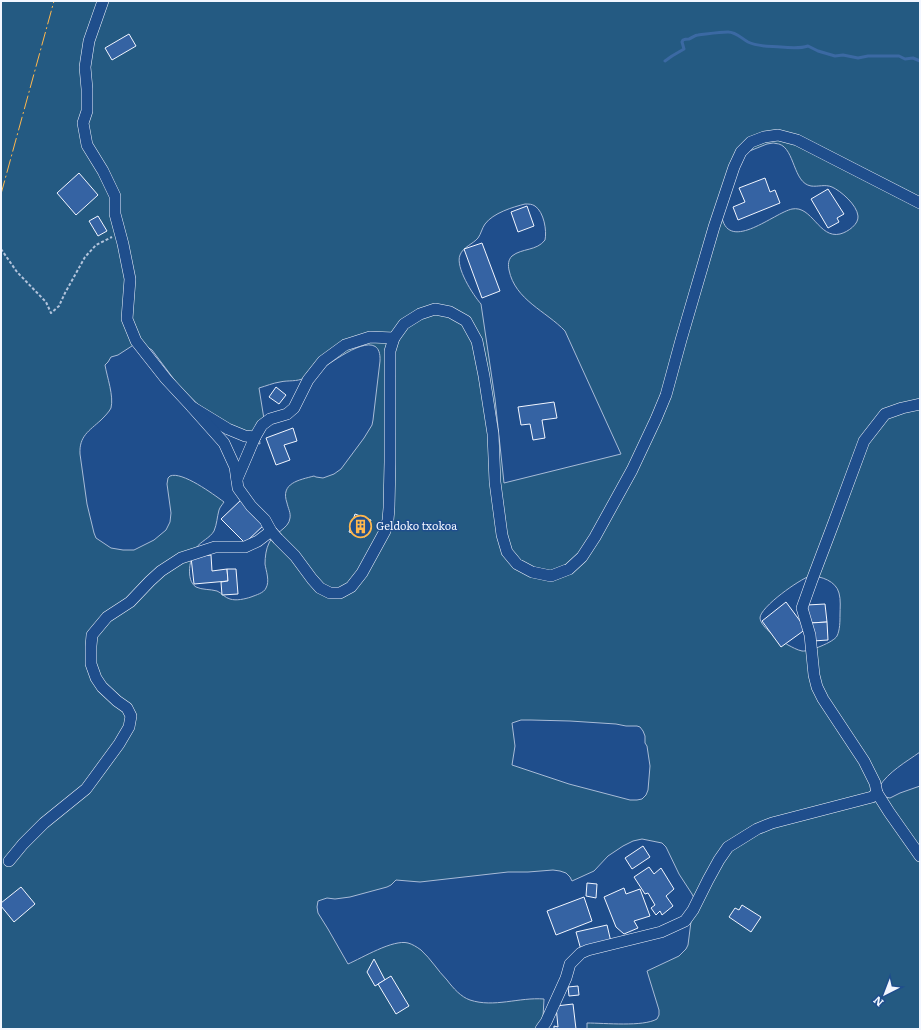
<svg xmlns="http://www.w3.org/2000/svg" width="921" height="1030" font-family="Literata,serif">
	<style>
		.green { fill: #245a82; stroke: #a8bbd7; fill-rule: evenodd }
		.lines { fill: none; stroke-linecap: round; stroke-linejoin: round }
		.stream { stroke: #3b69a3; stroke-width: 3 }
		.building { fill: #3563a3; stroke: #f2f6ff }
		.minor-casing { stroke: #f2f6ff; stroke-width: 12 }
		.path { stroke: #b3c4dc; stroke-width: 2; stroke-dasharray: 3 2; stroke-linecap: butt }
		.minor { stroke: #1f4e8c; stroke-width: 11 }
		.power { stroke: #ffb74d; stroke-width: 1; stroke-dasharray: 14 3 2 3; stroke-linecap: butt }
		.labels { text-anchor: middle; stroke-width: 3; stroke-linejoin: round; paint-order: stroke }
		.poi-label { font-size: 11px; fill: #f2f6ff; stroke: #1f4e8c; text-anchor: start }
	</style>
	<rect width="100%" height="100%" fill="#1f4e8c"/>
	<!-- green -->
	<path class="green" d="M1 1H920V752C906 762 888 772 879 787L881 796 890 798 900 793 920 786V1029H587V1023C605 1023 643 1027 657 1019L659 1015V1010L647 971 679 956 686 949 688 945 694 898 692 894 679 874 666 847 662 843 642 839 633 841 623 846 608 856 594 871 572 881 570 877 566 873 560 871 553 870 528 872H508L420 882 396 880 391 885 387 887 350 897 335 899 327 898 318 901 317 907 318 913 328 929 348 964C362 958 393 939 408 943 412 944 417 947 421 950 431 959 438 971 447 980 453 988 461 997 470 1000 494 1008 519 997 544 999L543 1017 545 1029H1ZM773 143C773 143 779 144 779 144 795 149 793 183 811 186 818 187 825 184 832 187 841 191 857 205 858 216 859 224 848 232 840 234 819 239 812 205 792 209 774 213 730 252 722 218L742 154 767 144ZM525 204C529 204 532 204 535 206 544 212 547 231 545 240 537 251 522 248 512 256 508 260 508 265 509 270 515 300 546 311 565 331L621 454 504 483 495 399 481 304C473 295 455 267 460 255 463 247 473 244 478 238 481 234 482 228 485 224 493 213 513 207 525 204ZM135 344 147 347 152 350 179 386 215 421 238 438 260 444 259 435 264 419 259 388C266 386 273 383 280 382 288 380 297 382 304 378 308 377 312 375 316 373 328 365 382 322 380 361L373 420 372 425 364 438 341 469 334 474 323 478 316 477 314 476C299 480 280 483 287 503 288 508 291 513 290 518 289 529 273 533 269 543 266 549 265 557 265 564 266 571 270 581 266 588 264 593 256 595 251 597 245 599 236 601 230 599 225 598 222 593 217 591 210 589 202 590 196 587 185 580 190 557 196 548 201 541 210 538 214 531 217 524 217 517 219 510 220 507 222 505 224 502 213 494 182 471 170 476L168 478 167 484 171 513 170 522 166 530 154 540 134 550H123L111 548 96 538 94 533 87 504 80 454C79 436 89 431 101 420 105 416 109 412 111 408 114 396 107 377 105 365L108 362 111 357 118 355ZM810 576C821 576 836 581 839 593 841 600 840 608 840 615 840 621 840 630 837 636 834 642 809 652 802 651 797 650 792 647 788 645 780 640 761 628 760 618 760 607 800 579 810 576ZM521 720H531L570 721 616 724 626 726H637L640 727 643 731 645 736V743L647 746 650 766 648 790 646 795 642 799 637 800H630L569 784 512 765 515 746 512 723Z"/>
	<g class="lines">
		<!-- stream -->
		<path class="stream" d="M665 61 672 56 684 49 682 42 683 40C685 39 687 39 689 39 692 38 695 35 698 35 707 34 719 32 728 32 736 32 741 38 748 42 758 47 769 46 781 47 790 48 799 49 808 46L818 51 835 56 843 55 858 58 868 56H899L905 59 913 58 920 61"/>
	</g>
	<!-- building -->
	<g class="building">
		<path d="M129 34 136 46 112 60 105 48Z"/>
		<path d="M79 173 98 195 76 215 57 193Z"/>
		<path d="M765 178 770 192 775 190 780 203 738 220 733 207 745 202 739 188Z"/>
		<path d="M828 189 844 214 837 218 839 222 828 228 811 199Z"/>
		<path d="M527 206 534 226 518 232 511 212Z"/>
		<path d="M98 216 107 231 98 236 89 221Z"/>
		<path d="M482 243 500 291 482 298 464 249Z"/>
		<path d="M276 387 286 395 279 404 269 397Z"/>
		<path d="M554 402 557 418 542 420 545 438 533 440 530 424 521 425 518 407Z"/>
		<path d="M293 428 297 441 284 445 290 460 276 465 266 438Z"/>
		<path d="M242 499 266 523 245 543 221 519Z"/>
		<path d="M355 514 371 520 365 537 349 532Z"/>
		<path d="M211 555 212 571 227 569 228 581 194 584 191 557Z"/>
		<path d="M227 569H236L238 594 222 595 221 582 228 581Z"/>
		<path d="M786 602 806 629 781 647 762 621Z"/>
		<path d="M825 604 827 622 810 623 807 605Z"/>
		<path d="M827 622 828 640 813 641 810 623Z"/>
		<path d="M643 846 650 857 632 869 625 858Z"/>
		<path d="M649 867 654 874 661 868 674 889 666 896 673 906 662 915 660 911 656 915 651 908 655 905 648 893 645 894 634 877Z"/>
		<path d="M587 883 597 884 596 898 586 896Z"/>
		<path d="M21 887 35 904 14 922 1 906V903Z"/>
		<path d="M624 888 626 894 640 889 650 916 634 921 638 928 624 934 616 927 604 897Z"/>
		<path d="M584 897 592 921 556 935 547 911Z"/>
		<path d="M742 905 761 917 751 932 729 917 735 908 739 910Z"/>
		<path d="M607 925 611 942 581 950 576 932Z"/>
		<path d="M374 959 385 980 375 986 367 972Z"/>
		<path d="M391 976 409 1006 396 1014 378 984Z"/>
		<path d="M578 986 579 995 569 996 568 987Z"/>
		<path d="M573 1004 576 1029H554V1026L558 1027 556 1006Z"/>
	</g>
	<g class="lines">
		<defs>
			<g id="minor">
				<path d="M103 1 89 41 85 67 87 89V111L83 123 87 145 103 171 115 196V214L123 244 130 279 127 319 136 341 166 379 192 407 228 429 245 436 255 437 262 425 270 419 287 414 294 408 308 380 323 361 345 345 370 337 394 338"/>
				<path d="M192 407 224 443 235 467 238 488 251 506 265 520 271 531 278 539 295 556 312 579 320 588 330 593H340L351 587 362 573 385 531 388 520 389 508 390 462V351L394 338 404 324 420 314 435 309 450 312 466 321 477 341 484 376 493 434 495 482 502 535 507 552 517 564 532 572 551 576 569 569 582 557 595 537 632 470 656 419 666 395 681 340 714 227 734 167 741 152 751 142 764 137 778 135 797 140 920 203"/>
				<path d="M237 479 255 437"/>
				<path d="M877 793 889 812 920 856"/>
				<path d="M9 861 23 844 44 823 86 789 119 744 129 727 131 716 127 708 117 701 102 687 96 678 91 664V646L92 635 107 617 130 602 150 581 161 571 181 558 215 547H245L258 541 271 531"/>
				<path d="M541 1029 546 1022 566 978 570 964 581 953 588 950 661 932 685 921 693 910 708 880 719 860 728 847 757 829 772 823 872 797 877 793 875 783 864 761 823 699 817 687 814 675 810 635 802 608 812 580 834 522 864 441 885 414 902 408 920 404"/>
			</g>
		</defs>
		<!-- minor casing -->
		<use href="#minor" class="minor-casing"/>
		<!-- path -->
		<path class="path" d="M1 249 17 272 46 302 51 313 59 306 65 293 85 257 96 245 112 237"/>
		<!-- minor -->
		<use href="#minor" class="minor"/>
		<!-- power -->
		<path class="power" d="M1 194 54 1"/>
	</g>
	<!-- icons -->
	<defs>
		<symbol id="building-ring" viewBox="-11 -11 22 22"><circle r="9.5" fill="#1f4e8c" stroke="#ffb74d" stroke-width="1.5"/><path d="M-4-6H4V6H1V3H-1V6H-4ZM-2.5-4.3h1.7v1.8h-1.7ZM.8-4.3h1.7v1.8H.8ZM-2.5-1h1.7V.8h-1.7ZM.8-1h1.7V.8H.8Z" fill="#ffb74d"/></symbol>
	</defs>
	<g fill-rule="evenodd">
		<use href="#building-ring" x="348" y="514" width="25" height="25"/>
	</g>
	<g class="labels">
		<!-- poi labels -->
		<g class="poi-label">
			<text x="376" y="530">Geldoko txokoa</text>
		</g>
	</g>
	<!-- border -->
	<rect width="921" height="1030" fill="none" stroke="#f2f6ff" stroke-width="4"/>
	<!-- north arrow -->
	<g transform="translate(885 994) rotate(222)" stroke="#1f4e8c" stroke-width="3" paint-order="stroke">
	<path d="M0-3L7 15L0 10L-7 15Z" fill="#f2f6ff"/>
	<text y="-6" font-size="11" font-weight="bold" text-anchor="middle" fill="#f2f6ff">N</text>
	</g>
</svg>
